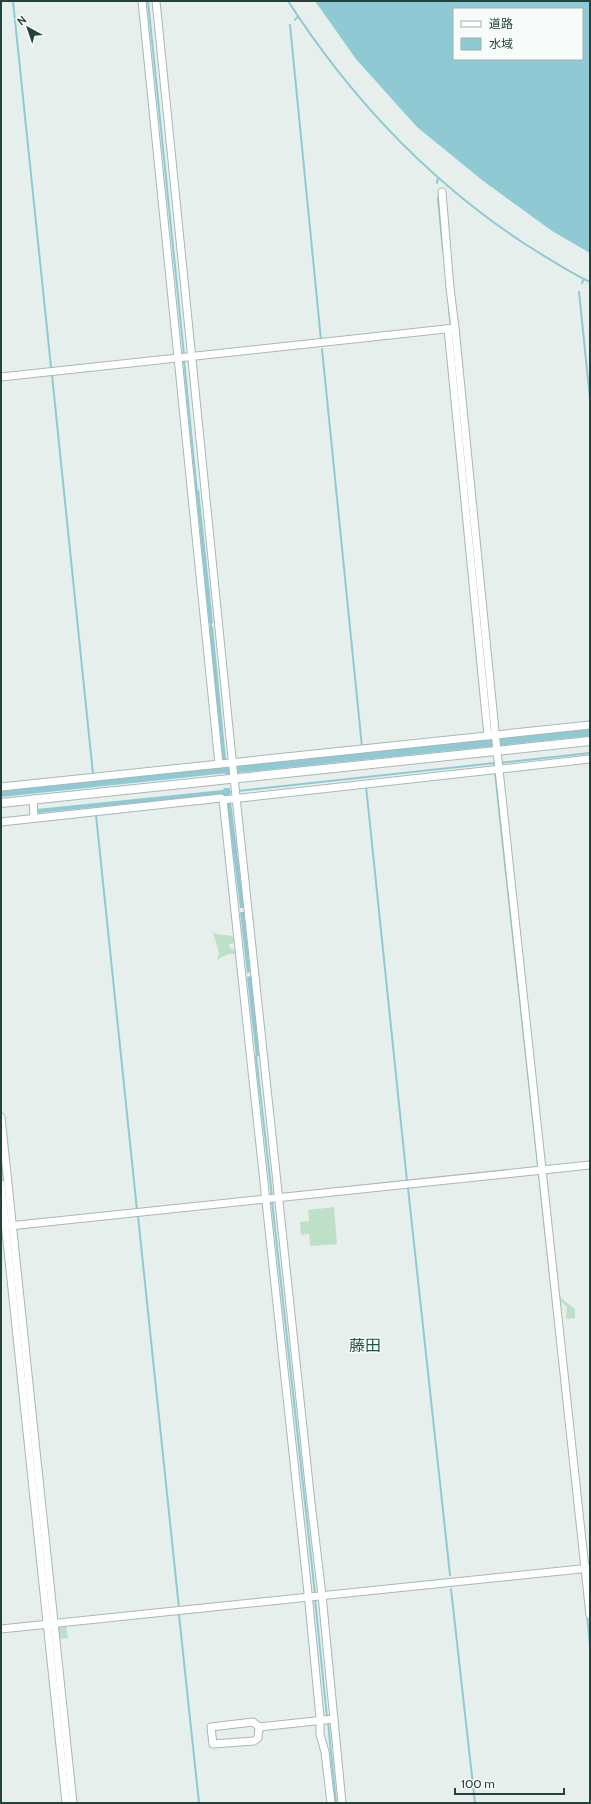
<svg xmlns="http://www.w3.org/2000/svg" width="591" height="1804" font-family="Cabin,'Noto Sans JP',sans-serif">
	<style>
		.green { fill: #bfe0c8 }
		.water { fill: #8ec9d4; fill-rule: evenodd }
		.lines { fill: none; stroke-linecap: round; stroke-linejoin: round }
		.stream { stroke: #8ec9d4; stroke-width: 2 }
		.canal { stroke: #8ec9d4; stroke-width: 8 }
		.minor-casing { stroke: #a8b8b2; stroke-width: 9 }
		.tertiary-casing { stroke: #a8b8b2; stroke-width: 10 }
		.minor { stroke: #fff; stroke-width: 7 }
		.tertiary { stroke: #fff; stroke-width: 8 }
		.labels { text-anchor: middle; stroke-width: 3; stroke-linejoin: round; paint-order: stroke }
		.quarter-label { font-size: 16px; fill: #1f5548; stroke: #f7fbf9 }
	</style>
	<rect width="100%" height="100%" fill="#e6efeb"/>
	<!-- green -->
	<g class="green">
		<path d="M213 932C220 937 227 933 233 937L234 943 229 944 230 948 236 951V954H228L217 960 219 953Z"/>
		<path d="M334 1207 337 1244 310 1246 309 1234 301 1235 300 1222 309 1221 308 1210Z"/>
		<path d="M558 1292 561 1298 575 1309V1318L566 1319 567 1307 559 1300Z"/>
		<path d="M66 1624 68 1638 59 1639 57 1627Z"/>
	</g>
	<!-- water -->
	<g class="water">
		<path d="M315 1H590V253L552 231 482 180 417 127 356 59ZM454 9H582V59H454Z"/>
		<path d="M199 490 213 623H209L196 491Z"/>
		<path d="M213 627 226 759 223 760 209 628Z"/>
		<path d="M227 767V773L1 797V790Z"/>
		<path d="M224 788H230V797L226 798 223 794 38 813 37 809 223 790Z"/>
		<path d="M227 802H231L244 908H240Z"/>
		<path d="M240 912H244L250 972 247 973Z"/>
		<path d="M251 976 259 1056 256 1057 247 977Z"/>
	</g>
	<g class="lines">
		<!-- stream -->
		<g class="stream">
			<path d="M13 1 51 367"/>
			<path d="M148 1 184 355"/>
			<path d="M288 1C350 97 429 181 525 244 546 257 567 271 590 282"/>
			<path d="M295 20 298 16"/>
			<path d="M290 25 321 340"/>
			<path d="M437 183 438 178"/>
			<path d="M438 198 443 251"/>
			<path d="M582 283 584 279"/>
			<path d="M579 292 590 399"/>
			<path d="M449 311 451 326"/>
			<path d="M322 349 362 747"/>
			<path d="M184 360 197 493"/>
			<path d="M52 375 93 774"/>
			<path d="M480 615 491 730"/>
			<path d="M211 620V630"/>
			<path d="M363 753V755"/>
			<path d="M494 763 552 1293"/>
			<path d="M499 763 590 753"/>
			<path d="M366 786 407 1181"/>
			<path d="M229 792 495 763"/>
			<path d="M96 815 137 1210"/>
			<path d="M256 1056 272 1196"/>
			<path d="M1 1152 4 1184"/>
			<path d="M408 1188 450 1575"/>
			<path d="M272 1201 315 1594"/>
			<path d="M138 1216 179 1608"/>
			<path d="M451 1589 475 1803"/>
			<path d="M315 1599 327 1718"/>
			<path d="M179 1615 199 1803"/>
			<path d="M587 1615 590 1645"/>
			<path d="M328 1722 336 1803"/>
		</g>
		<!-- canal -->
		<path class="canal" d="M227 770 590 732"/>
		<defs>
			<g id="minor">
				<path d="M142 1 219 764"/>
				<path d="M156 1 234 778 311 1503 322 1595 342 1803"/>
				<path d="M442 192 450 288 455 328 497 751 590 1615"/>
				<path d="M448 329 488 736"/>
				<path d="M1 377 455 328"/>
				<path d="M1 787 590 725"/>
				<path d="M33 799 34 818"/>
				<path d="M223 800 590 759"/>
				<path d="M1 822 221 798 223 800 308 1593 320 1717V1734L325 1752 331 1803"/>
				<path d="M1 1117 73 1803"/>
				<path d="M1 1184 66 1803"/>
				<path d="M9 1226 590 1165"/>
				<path d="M1 1629 590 1568"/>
				<path d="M259 1727 258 1738 254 1741 213 1744 211 1727 253 1722 259 1727 334 1719"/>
			</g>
			<path id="tertiary" d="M1 803 590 741"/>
		</defs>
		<!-- minor casing -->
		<use href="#minor" class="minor-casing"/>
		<!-- tertiary casing -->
		<use href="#tertiary" class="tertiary-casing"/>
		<!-- minor -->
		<use href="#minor" class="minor"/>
		<!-- tertiary -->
		<use href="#tertiary" class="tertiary"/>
	</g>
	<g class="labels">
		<!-- quarter labels -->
		<g class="quarter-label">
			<text x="365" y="1351">藤田</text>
		</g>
	</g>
	<!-- border -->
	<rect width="591" height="1804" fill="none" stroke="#24423a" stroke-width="4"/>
	<!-- legend -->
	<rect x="453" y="8" width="130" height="52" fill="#f7fbf9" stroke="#a3b1ad"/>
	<rect x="461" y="21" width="20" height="6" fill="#ffffff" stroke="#a3b1ad"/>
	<text x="489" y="28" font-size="12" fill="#24423a">道路</text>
	<rect x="461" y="38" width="20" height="12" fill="#8ec9d4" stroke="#a3b1ad"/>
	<text x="489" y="48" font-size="12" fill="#24423a">水域</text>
	<!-- north arrow -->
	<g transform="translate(28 28) rotate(320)" stroke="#f7fbf9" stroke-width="3" paint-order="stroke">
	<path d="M0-3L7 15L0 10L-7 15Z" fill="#24423a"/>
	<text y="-6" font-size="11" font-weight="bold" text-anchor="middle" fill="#24423a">N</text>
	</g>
	<!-- scale -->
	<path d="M455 1788v6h109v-6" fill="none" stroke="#24423a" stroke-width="2"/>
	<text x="461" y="1788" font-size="12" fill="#24423a" stroke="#f7fbf9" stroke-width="3" paint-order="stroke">100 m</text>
</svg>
